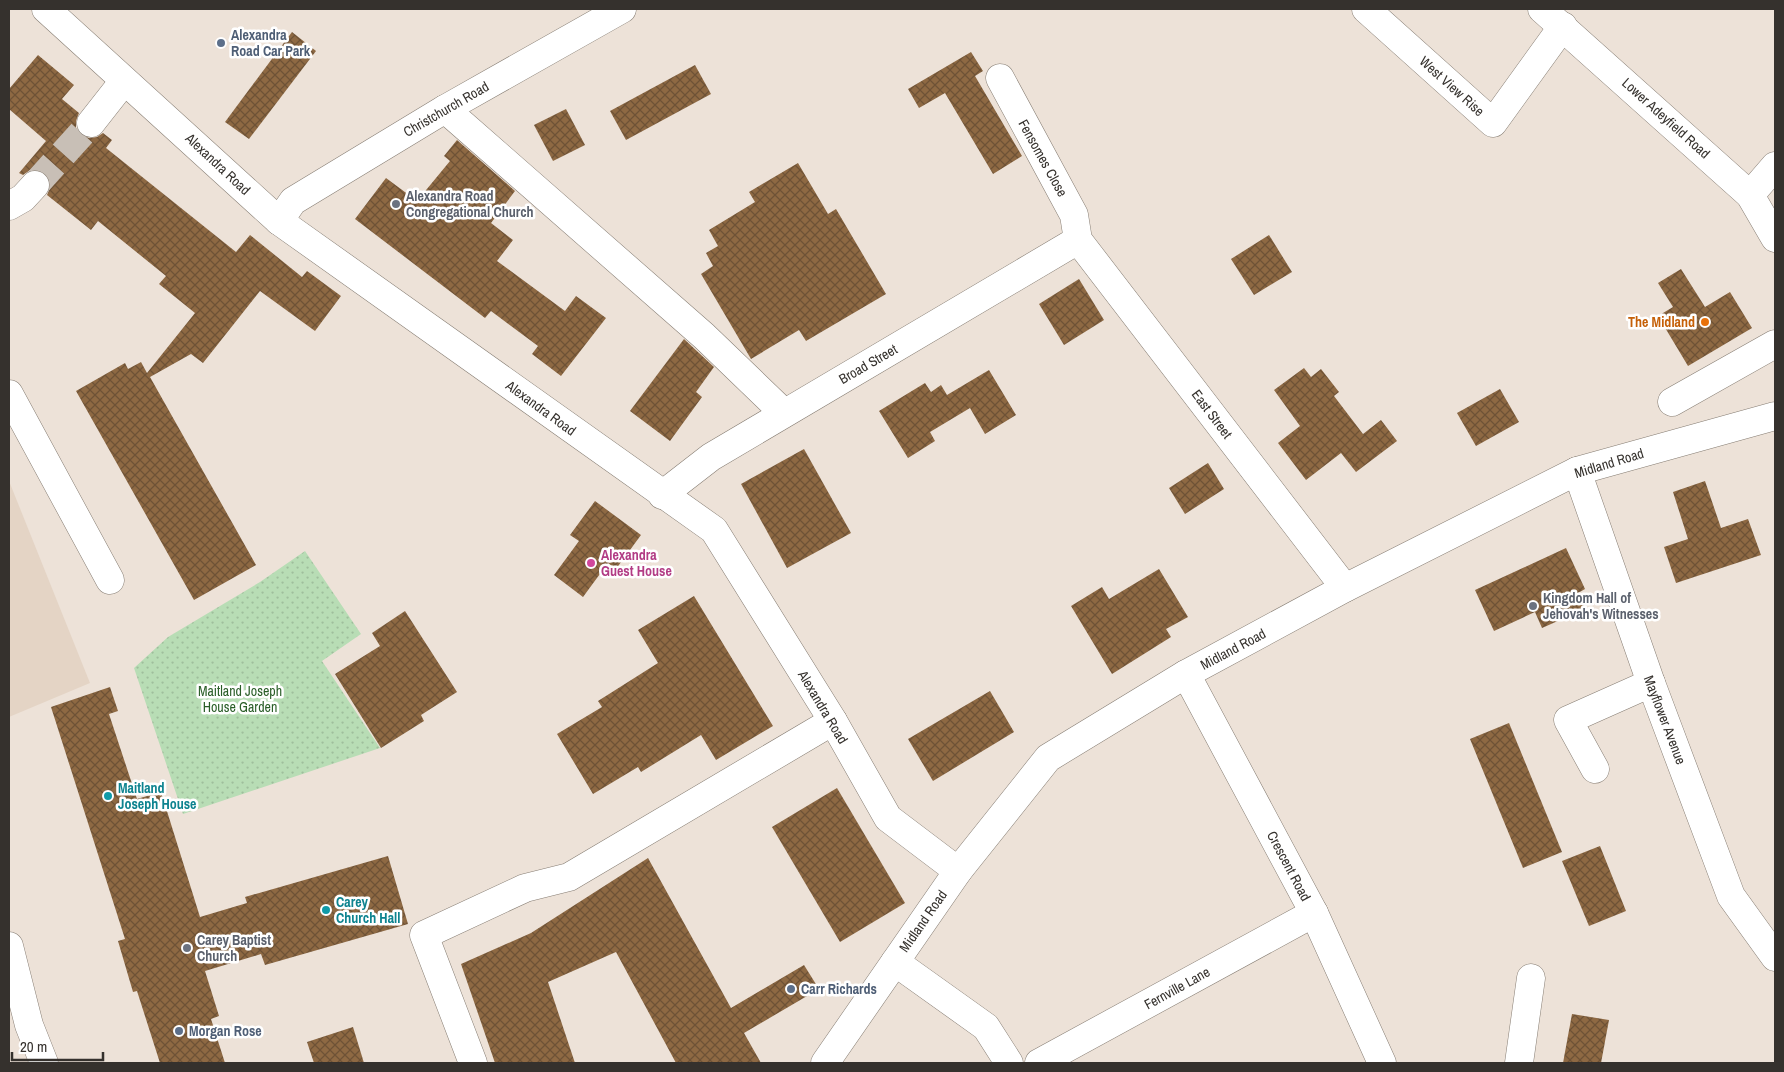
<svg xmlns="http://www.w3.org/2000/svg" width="1784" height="1072" font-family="'Archivo Narrow',sans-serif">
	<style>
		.built { fill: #e4d4c5 }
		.garden { fill: url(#garden-dots) }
		.building { fill: url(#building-cross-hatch) }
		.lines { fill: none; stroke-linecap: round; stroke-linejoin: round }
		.minor-tunnel { stroke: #c8bfb6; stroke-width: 28; stroke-dasharray: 28 14; stroke-linecap: butt }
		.minor-casing { stroke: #867d73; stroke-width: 29 }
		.minor { stroke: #fff; stroke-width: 28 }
		.service-dot { fill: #5c6f8a; stroke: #fff; stroke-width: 2 }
		.worship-dot { fill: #6b7280; stroke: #fff; stroke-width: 2 }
		.food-dot { fill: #e8710a; stroke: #fff; stroke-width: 2 }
		.hotel-dot { fill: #d1479c; stroke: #fff; stroke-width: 2 }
		.culture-dot { fill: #0f9aa8; stroke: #fff; stroke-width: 2 }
		.labels { text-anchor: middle; stroke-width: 5; stroke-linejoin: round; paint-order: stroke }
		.service-label { font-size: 14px; font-weight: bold; fill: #4e5e75; stroke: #fff; text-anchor: start }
		.street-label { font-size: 14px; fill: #35312d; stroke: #fff }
		.worship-label { font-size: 14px; font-weight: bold; fill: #5b616d; stroke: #fff; text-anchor: start }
		.food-label { font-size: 14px; font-weight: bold; fill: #c56008; stroke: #fff; text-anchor: end }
		.hotel-label { font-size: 14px; font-weight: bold; fill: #b23c85; stroke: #fff; text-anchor: start }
		.park-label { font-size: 14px; fill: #295d27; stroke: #fff }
		.culture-label { font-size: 14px; font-weight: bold; fill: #0d838f; stroke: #fff; text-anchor: start }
	</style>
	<defs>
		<pattern id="garden-dots" width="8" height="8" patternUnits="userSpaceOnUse" patternTransform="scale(1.25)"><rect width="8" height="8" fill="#b8ddb5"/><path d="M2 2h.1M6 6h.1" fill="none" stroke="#9fbe9c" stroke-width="1.8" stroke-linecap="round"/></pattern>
		<pattern id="building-cross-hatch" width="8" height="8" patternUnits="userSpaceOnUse" patternTransform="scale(1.25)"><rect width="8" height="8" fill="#8e6943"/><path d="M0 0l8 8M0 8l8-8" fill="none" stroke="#6e5236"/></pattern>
	</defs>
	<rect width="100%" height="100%" fill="#ede2d8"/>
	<!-- built -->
	<path class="built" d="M9 481 90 683 9 717Z"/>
	<!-- garden -->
	<path class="garden" d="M305 551 361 634 322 661 380 748 183 814 134 668 168 637 260 582Z"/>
	<!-- building -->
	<g class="building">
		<path d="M292 32 316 51 249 139 225 122Z"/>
		<path d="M971 52 983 71 975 76 1022 156 993 174 945 93 919 108 908 89Z"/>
		<path d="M38 55 74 85 62 99 79 113 76 121V128L81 135 89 138 97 137 103 133 112 140 106 148 236 252 250 235 302 277 307 271 341 296 315 331 260 291 203 363 191 354 150 377 256 565 194 600 76 391 125 363 128 369 141 362 147 373 195 313 159 284 166 276 98 221 91 230 47 195 50 188V181L45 173 38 170H30L23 175 19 173 46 141 9 109V89Z"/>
		<path d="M695 65 711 94 626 140 610 111Z"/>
		<path d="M566 109 585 145 553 161 534 125Z"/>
		<path d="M457 140 515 191 491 223 513 240 497 261 565 311 576 296 606 318 561 376 532 354 538 346 491 311 485 318 355 219 386 178 417 201 450 161 444 156Z"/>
		<path d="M798 163 828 214 836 209 886 294 806 341 799 330 751 359 701 274 713 266 706 253 718 246 709 230 755 202 749 192Z"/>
		<path d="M1269 235 1292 272 1254 295 1231 259Z"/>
		<path d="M1681 269 1705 307 1730 292 1752 328 1688 366 1658 316 1673 307 1658 283Z"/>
		<path d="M1079 279 1104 320 1064 345 1039 304Z"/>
		<path d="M684 339 714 367 696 392 702 397 670 441 630 411Z"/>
		<path d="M1304 368 1311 377 1321 369 1339 392 1334 396 1363 434 1381 420 1397 441 1356 472 1341 453 1306 480 1278 443 1300 426 1274 390Z"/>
		<path d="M989 370 1016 415 985 434 970 408 930 432 935 441 908 458 879 411 925 383 931 392 941 385 947 395Z"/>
		<path d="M1500 389 1519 422 1476 446 1457 413Z"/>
		<path d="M804 449 851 533 787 568 741 484Z"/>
		<path d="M1208 463 1224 489 1185 514 1169 488Z"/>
		<path d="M1705 481 1721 528 1748 519 1761 555 1676 583 1664 547 1688 539 1673 492Z"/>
		<path d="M595 501 641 535 616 569 608 563 583 597 554 575 579 541 570 535Z"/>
		<path d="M1566 548 1585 589 1578 593 1585 609 1542 628 1535 612 1494 631 1475 590Z"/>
		<path d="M1159 569 1188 617 1166 629 1171 637 1112 674 1071 606 1102 587 1109 599Z"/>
		<path d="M694 596 773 726 716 760 701 735 641 772 638 767 593 794 557 734 602 707 598 701 658 663 638 630Z"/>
		<path d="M405 611 457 692 421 715 424 721 381 748 335 674 380 646 372 633Z"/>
		<path d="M110 687 118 711 109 714 137 799 161 792 200 917 247 903 245 897 388 856 408 924 265 965 261 954 205 971 219 1016 211 1019 225 1063H160L137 991 133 992 118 941 125 939 51 707Z"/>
		<path d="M990 691 1014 732 933 781 908 739Z"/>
		<path d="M1509 723 1562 852 1523 868 1470 739Z"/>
		<path d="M837 788 905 903 840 942 772 827Z"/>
		<path d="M1600 846 1626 911 1589 926 1562 861Z"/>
		<path d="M648 858 731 1008 804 965 819 989 744 1033 761 1063H676L616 952 548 982 575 1063H495L461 964 531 933Z"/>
		<path d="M1572 1014 1609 1020 1601 1063H1563Z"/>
		<path d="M353 1027 364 1063H314L307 1042Z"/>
	</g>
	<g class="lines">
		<!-- minor-tunnel -->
		<path class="minor-tunnel" d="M35 185 91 123"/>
		<defs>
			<g id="minor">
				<path d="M46 9 279 221 714 530 833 721 888 818 958 871"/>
				<path d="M1366 9 1493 123 1563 26"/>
				<path d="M1542 9 1750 195 1775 238"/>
				<path d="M1000 78 1074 215 1078 240 1345 588"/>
				<path d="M445 109 704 336 784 413"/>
				<path d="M91 123 124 81"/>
				<path d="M1750 195 1775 166"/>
				<path d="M9 206 23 198 35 185"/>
				<path d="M279 221 293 201 445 109 622 9"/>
				<path d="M9 394 110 580"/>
				<path d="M1672 402 1775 344"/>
				<path d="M1577 471 1651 683 1731 896 1775 957"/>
				<path d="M662 495 711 457 1078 240"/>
				<path d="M1186 674 1314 913 1382 1063"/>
				<path d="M1595 769 1568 720 1651 683"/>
				<path d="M9 946 29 1025 44 1063"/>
				<path d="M895 962 986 1027 1009 1063"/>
				<path d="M473 1063 424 935 525 888 569 877 833 721"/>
				<path d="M825 1063 958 871 1048 758 1186 674 1345 588 1577 471 1775 416"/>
				<path d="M1039 1063 1314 913"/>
				<path d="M1519 1063 1531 978"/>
			</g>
		</defs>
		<!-- minor casing -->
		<use href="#minor" class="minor-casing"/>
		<!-- minor -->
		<use href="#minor" class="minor"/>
	</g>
	<!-- markers -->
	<g class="service-dot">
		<circle cx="221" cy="43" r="5"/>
		<circle cx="791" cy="989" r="5"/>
		<circle cx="179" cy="1031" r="5"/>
	</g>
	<g class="worship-dot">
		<circle cx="396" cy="204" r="5"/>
		<circle cx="1533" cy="606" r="5"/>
		<circle cx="187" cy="948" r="5"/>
	</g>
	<circle class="food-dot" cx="1705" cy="322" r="5"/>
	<circle class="hotel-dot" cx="591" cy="563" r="5"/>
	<g class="culture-dot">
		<circle cx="108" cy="796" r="5"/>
		<circle cx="326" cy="910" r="5"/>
	</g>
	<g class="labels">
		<!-- service labels -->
		<g class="service-label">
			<text x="231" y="40">Alexandra<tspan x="231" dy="16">Road Car Park</tspan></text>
			<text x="801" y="994">Carr Richards</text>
			<text x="189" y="1036">Morgan Rose</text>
		</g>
		<!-- street labels -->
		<g class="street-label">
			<text transform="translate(1452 86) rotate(42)" y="5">West View Rise</text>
			<text transform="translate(446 109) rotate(-30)" y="5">Christchurch Road</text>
			<text transform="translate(1666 118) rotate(42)" y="5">Lower Adeyfield Road</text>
			<text transform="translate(1043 158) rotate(61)" y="5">Fensomes Close</text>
			<text transform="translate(218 164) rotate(43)" y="5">Alexandra Road</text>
			<text transform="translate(868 364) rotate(-30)" y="5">Broad Street</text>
			<text transform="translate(541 408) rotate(36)" y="5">Alexandra Road</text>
			<text transform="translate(1212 414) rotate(53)" y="5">East Street</text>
			<text transform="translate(1609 463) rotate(-17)" y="5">Midland Road</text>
			<text transform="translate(1233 649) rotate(-28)" y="5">Midland Road</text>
			<text transform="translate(823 707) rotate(59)" y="5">Alexandra Road</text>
			<text transform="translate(1665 720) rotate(69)" y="5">Mayflower Avenue</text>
			<text transform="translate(1289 866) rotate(62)" y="5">Crescent Road</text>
			<text transform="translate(923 921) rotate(-55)" y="5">Midland Road</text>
			<text transform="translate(1177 988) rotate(-29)" y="5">Fernville Lane</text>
		</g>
		<!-- worship labels -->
		<g class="worship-label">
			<text x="406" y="201">Alexandra Road<tspan x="406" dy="16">Congregational Church</tspan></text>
			<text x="1543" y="603">Kingdom Hall of<tspan x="1543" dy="16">Jehovah's Witnesses</tspan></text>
			<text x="197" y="945">Carey Baptist<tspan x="197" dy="16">Church</tspan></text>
		</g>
		<!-- food labels -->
		<g class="food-label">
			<text x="1695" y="327">The Midland</text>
		</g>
		<!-- hotel labels -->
		<g class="hotel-label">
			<text x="601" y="560">Alexandra<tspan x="601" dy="16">Guest House</tspan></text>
		</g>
		<!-- park labels -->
		<g class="park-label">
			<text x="240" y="696">Maitland Joseph<tspan x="240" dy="16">House Garden</tspan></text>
		</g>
		<!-- culture labels -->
		<g class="culture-label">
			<text x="118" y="793">Maitland<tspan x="118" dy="16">Joseph House</tspan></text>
			<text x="336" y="907">Carey<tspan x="336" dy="16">Church Hall</tspan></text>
		</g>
	</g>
	<!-- border -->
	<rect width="1784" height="1072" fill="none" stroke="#35312d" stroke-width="20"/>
	<!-- scale -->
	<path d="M12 1052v8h91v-8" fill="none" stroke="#35312d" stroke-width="2.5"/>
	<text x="20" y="1052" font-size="15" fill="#35312d" stroke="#ffffff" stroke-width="4" paint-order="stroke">20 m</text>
</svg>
